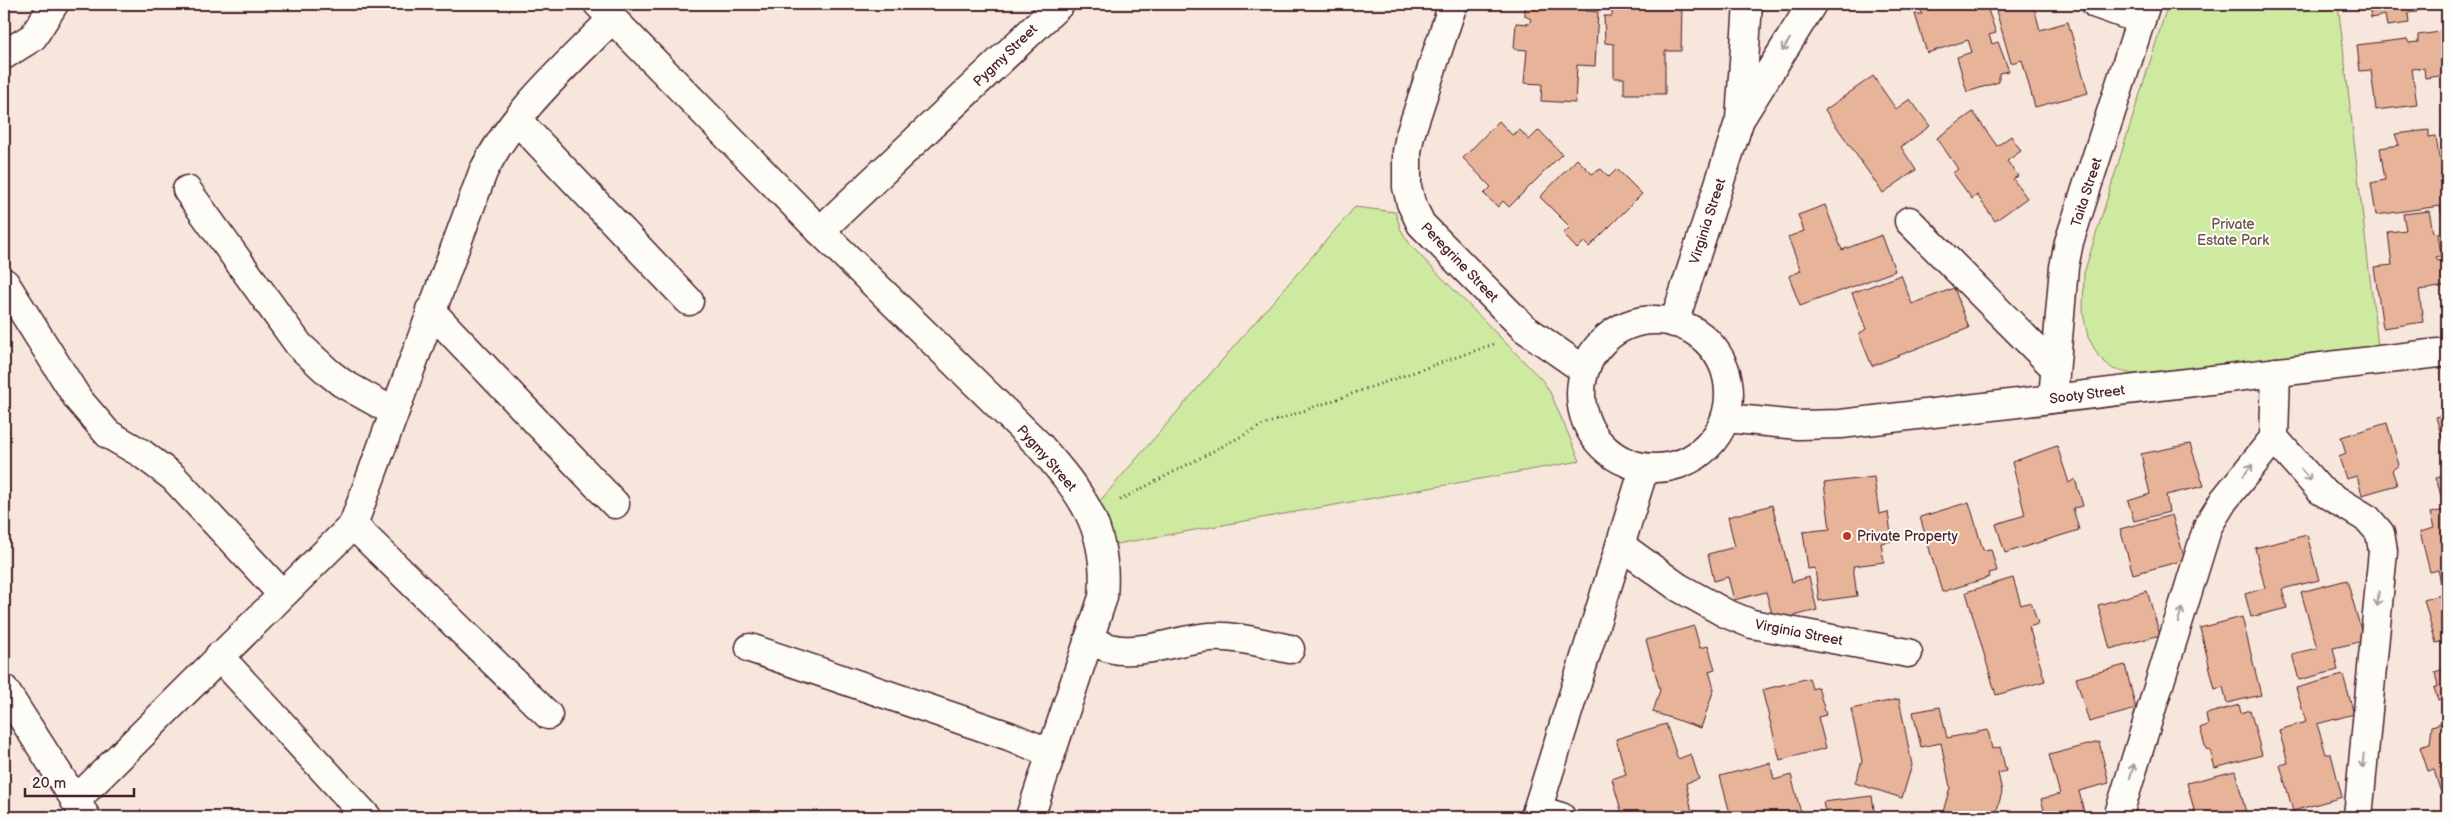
<svg xmlns="http://www.w3.org/2000/svg" width="2451" height="821" font-family="'Balsamiq Sans',sans-serif">
	<style>
		.green { fill: #ceeaa1; stroke: #8c8466 }
		.building { fill: #e7b49a; stroke: #4a1f2b }
		.lines { fill: none; stroke-linecap: round; stroke-linejoin: round }
		.minor-casing { stroke: #4a1f2b; stroke-width: 31 }
		.path { stroke: #4a1f2b; stroke-width: 3; stroke-dasharray: 1 4; stroke-linecap: butt }
		.minor { stroke: #fdfcf7; stroke-width: 28 }
		.oneway { stroke: #ac999b }
		.poi-dot { fill: #c8321e; stroke: #fdfcf7; stroke-width: 2 }
		.labels { text-anchor: middle; stroke-width: 4; stroke-linejoin: round; paint-order: stroke }
		.street-label { font-size: 14px; fill: #4a1f2b; stroke: #fdfcf7 }
		.park-label { font-size: 14px; fill: #6b5248; stroke: #fdfcf7 }
		.poi-label { font-size: 14px; fill: #4a1f2b; stroke: #fdfcf7; text-anchor: start }
	</style>
	<rect width="100%" height="100%" fill="#f6e6db"/>
	<filter id="ink" filterUnits="userSpaceOnUse"><feTurbulence type="fractalNoise" baseFrequency=".02" numOctaves="2"/><feDisplacementMap in="SourceGraphic" scale="10" xChannelSelector="R" yChannelSelector="G"/><feConvolveMatrix kernelMatrix="1 2 1 2 8 2 1 2 1" color-interpolation-filters="sRGB"/></filter>
	<g filter="url(#ink)">
		<!-- green -->
		<g class="green">
			<path d="M2168 4H2338L2378 347 2132 374 2113 369 2099 357 2088 337 2083 313 2084 273Z"/>
			<path d="M1355 207 1395 212 1401 230 1411 246 1543 381 1550 392 1580 461 1111 545 1099 502Z"/>
		</g>
		<!-- building -->
		<g class="building">
			<path d="M1525 4H1586V11L1598 12 1595 66 1577 65 1575 103 1541 101 1542 84 1524 83 1527 50 1514 49 1516 23 1529 24 1531 19 1525 16Z"/>
			<path d="M1612 4H1682L1681 51H1665V94H1624V78H1614V44L1605 43 1604 16H1612Z"/>
			<path d="M1919 4H1986L1996 33 1989 35 1992 44 1998 42 2009 71 1999 73V82L1967 92 1957 57 1972 52 1968 40 1927 53 1915 14H1922Z"/>
			<path d="M2006 4H2033L2040 30 2068 22 2088 93 2035 107 2022 60 2011 63 1995 7Z"/>
			<path d="M2369 4H2416L2417 12 2408 13 2409 23 2387 26 2385 15 2371 18Z"/>
			<path d="M2447 31V75L2425 78 2424 68 2412 69 2417 105 2376 110 2371 70 2360 71 2357 45 2407 39 2409 43 2418 42V35Z"/>
			<path d="M1873 76 1896 109 1910 99 1930 126 1901 147 1916 170 1883 193 1825 110Z"/>
			<path d="M1973 112 1997 146 2011 136 2021 151 2007 161 2018 176 2013 179 2027 198 1995 221 1977 195 1972 199 1953 173 1958 169 1937 138Z"/>
			<path d="M1499 121 1512 135 1520 130 1529 140 1539 130 1562 154 1509 207 1503 201 1498 207 1484 194 1491 187 1463 158Z"/>
			<path d="M2429 130V137L2436 136 2439 158 2447 157V212L2441 213 2440 206 2376 215 2371 183 2385 180 2380 148 2399 145 2395 134Z"/>
			<path d="M1577 159 1592 174 1601 169 1609 177 1617 169 1642 194 1589 247 1584 242 1577 249 1563 234 1570 227 1540 197Z"/>
			<path d="M1825 205 1842 250 1882 235 1895 271 1800 306 1789 276 1801 271 1788 237 1804 231 1798 215Z"/>
			<path d="M2429 211 2433 232 2438 233 2441 256 2436 257 2438 261 2447 259V286L2419 290 2423 322 2383 328 2374 267 2392 265 2388 232 2406 230 2403 214Z"/>
			<path d="M1901 275 1912 304 1954 288 1969 328 1872 366 1859 334 1866 329 1852 293Z"/>
			<path d="M2447 414V456L2436 417Z"/>
			<path d="M2387 423 2399 465 2392 470 2397 485 2362 495 2357 476 2346 479 2339 457 2346 454 2341 437Z"/>
			<path d="M2190 444 2204 486 2166 495 2169 512 2134 521 2128 501 2150 494 2141 454Z"/>
			<path d="M2057 446 2069 483 2075 479 2083 506 2073 508 2079 530 2005 553 1996 524 2025 515 2012 462Z"/>
			<path d="M2447 475V590L2443 591 2438 570 2430 572 2420 532 2434 528 2430 513 2445 510 2436 478Z"/>
			<path d="M1874 477 1879 514 1888 512 1892 541 1881 543 1884 562 1853 566 1857 596 1819 601 1815 568 1808 569 1803 532 1830 529 1824 483Z"/>
			<path d="M1969 502 1983 550 1991 549 1997 571 1989 573 1990 577 1942 592 1920 517Z"/>
			<path d="M1772 505 1792 582 1809 577 1817 610 1774 621 1766 592 1734 600 1728 577 1714 581 1708 554 1735 547 1728 517Z"/>
			<path d="M2172 515 2185 560 2133 574 2120 529Z"/>
			<path d="M2307 535 2319 580 2282 589 2287 608 2251 617 2245 594 2265 588 2255 548Z"/>
			<path d="M2013 578 2021 605 2031 602 2038 624 2029 627 2045 681 1996 695 1966 592Z"/>
			<path d="M2347 580 2364 641 2333 648 2338 670 2299 680 2292 654 2317 648 2301 592Z"/>
			<path d="M2147 591 2160 635 2110 649 2098 605Z"/>
			<path d="M2447 593V640L2436 643 2424 600Z"/>
			<path d="M2242 617 2261 695 2227 703 2223 687 2215 689 2200 628Z"/>
			<path d="M1694 626 1700 648 1708 646 1715 669 1709 671 1714 689 1701 728 1653 712 1660 690 1646 640Z"/>
			<path d="M2125 665 2136 709 2089 722 2076 678Z"/>
			<path d="M2447 668V704L2446 698 2438 700 2434 688 2438 686 2435 672Z"/>
			<path d="M2343 675 2354 714 2317 724 2326 754H2331L2342 797 2293 811 2280 765 2288 763 2279 730 2306 722 2296 688Z"/>
			<path d="M1809 678 1812 689 1818 687 1826 715 1818 717 1826 748 1780 760 1762 690Z"/>
			<path d="M1899 699 1912 765 1902 798 1855 783 1862 761 1851 709Z"/>
			<path d="M2239 705 2241 713 2250 710 2262 755 2215 768 2210 750 2206 749 2200 728 2208 725 2206 714Z"/>
			<path d="M1940 707 1947 738 1988 730 1992 749 2000 747 2006 771 1998 773 2002 792 1995 817H1960L1943 812 1950 787 1941 743 1921 747 1913 712Z"/>
			<path d="M2447 721V788L2440 790 2434 770 2428 771 2420 747 2430 744 2432 726Z"/>
			<path d="M1666 724 1678 759 1691 754 1699 779 1686 783 1693 817H1623L1612 779 1626 774 1616 739Z"/>
			<path d="M2099 742 2109 783 2079 791 2084 812 2064 817H2046L2041 799 2060 794 2049 755Z"/>
			<path d="M1770 763 1774 780 1791 775 1802 817H1731L1720 776Z"/>
			<path d="M2235 771 2247 816 2196 817 2187 783Z"/>
			<path d="M1872 796 1875 817H1826L1823 802Z"/>
			<path d="M2330 810 2332 817H2300Z"/>
		</g>
		<g class="lines">
			<defs>
				<g id="minor">
					<path d="M598 4 820 231 1039 445C1082 494 1109 528 1103 597L1030 817"/>
					<path d="M1453 4 1410 135 1407 152V187L1411 203 1421 224 1524 328 1584 370"/>
					<path d="M2096 4 2141 20"/>
					<path d="M4 55 33 37 54 4"/>
					<path d="M1742 116 1812 4"/>
					<path d="M517 120 689 301"/>
					<path d="M187 190 299 345 328 372 342 383 394 412"/>
					<path d="M1909 221 2055 368"/>
					<path d="M820 231 1060 4"/>
					<path d="M5 283 78 399 108 434 141 453 173 477 282 594"/>
					<path d="M430 310 615 504"/>
					<circle cx="1655" cy="394" r="74"/>
					<path d="M1674 323 1740 119 1748 4"/>
					<path d="M2053 398 2064 267 2069 242 2146 4"/>
					<path d="M1726 418 1798 425 1841 424 2447 352"/>
					<path d="M2274 438 2320 490 2368 519 2380 533 2383 551 2358 817"/>
					<path d="M353 525 483 172C512 113 567 65 612 19"/>
					<path d="M1620 545 1678 587 1725 613 1752 624 1908 653"/>
					<path d="M1088 641C1099 644 1111 650 1122 650 1152 652 1180 639 1210 637 1236 635 1265 644 1290 649"/>
					<path d="M750 648 1009 736 1050 753"/>
					<path d="M219 656 367 817"/>
					<path d="M4 689 86 817"/>
					<path d="M75 801 353 525 548 715"/>
					<path d="M1537 810 1561 817"/>
					<path d="M1535 817 1644 469"/>
					<path d="M2118 817 2208 526 2224 500 2274 438 2276 372"/>
				</g>
			</defs>
			<!-- minor casing -->
			<use href="#minor" class="minor-casing"/>
			<!-- path -->
			<path class="path" d="M1120 500 1263 425 1494 344"/>
			<!-- minor -->
			<use href="#minor" class="minor"/>
		</g>
		<!-- one-way arrows -->
		<defs><path id="oneway-shaft" d="M-6 0H5M1.5-3L5.5 0L1.5 3" fill="none" stroke-width="1.6" stroke-linecap="round" stroke-linejoin="round" transform="scale(1.25)"/></defs>
		<g class="oneway">
			<use href="#oneway-shaft" transform="translate(1786 45) rotate(122)"/>
			<use href="#oneway-shaft" transform="translate(2248 470) rotate(-51)"/>
			<use href="#oneway-shaft" transform="translate(2306 475) rotate(49)"/>
			<use href="#oneway-shaft" transform="translate(2378 599) rotate(95)"/>
			<use href="#oneway-shaft" transform="translate(2180 615) rotate(-73)"/>
			<use href="#oneway-shaft" transform="translate(2363 761) rotate(95)"/>
			<use href="#oneway-shaft" transform="translate(2132 771) rotate(-73)"/>
		</g>
	</g>
	<!-- markers -->
	<circle class="poi-dot" cx="1847" cy="536" r="5"/>
	<g class="labels">
		<!-- street labels -->
		<g class="street-label">
			<text transform="translate(1005 55) rotate(-44)" y="5">Pygmy Street</text>
			<text transform="translate(2086 192) rotate(-72)" y="5">Taita Street</text>
			<text transform="translate(1707 221) rotate(-72)" y="5">Virginia Street</text>
			<text transform="translate(1460 262) rotate(46)" y="5">Peregrine Street</text>
			<text transform="translate(2087 394) rotate(-7)" y="5">Sooty Street</text>
			<text transform="translate(1047 458) rotate(49)" y="5">Pygmy Street</text>
			<text transform="translate(1799 632) rotate(11)" y="5">Virginia Street</text>
		</g>
		<!-- park labels -->
		<g class="park-label">
			<text x="2233" y="229">Private<tspan x="2233" dy="16">Estate Park</tspan></text>
		</g>
		<!-- poi labels -->
		<g class="poi-label">
			<text x="1857" y="541">Private Property</text>
		</g>
	</g>
	<!-- margin -->
	<rect width="2451" height="821" fill="none" stroke="#fdfcf7" stroke-width="20"/>
	<rect x="10" y="10" width="2431" height="801" fill="none" stroke="#4a1f2b" stroke-width="2" filter="url(#ink)"/>
	<!-- scale -->
	<path d="M25 788v8h109v-8" fill="none" stroke="#4a1f2b" stroke-width="2.5"/>
	<text x="32" y="788" font-size="15" fill="#4a1f2b" stroke="#fdfcf7" stroke-width="4" paint-order="stroke">20 m</text>
</svg>
